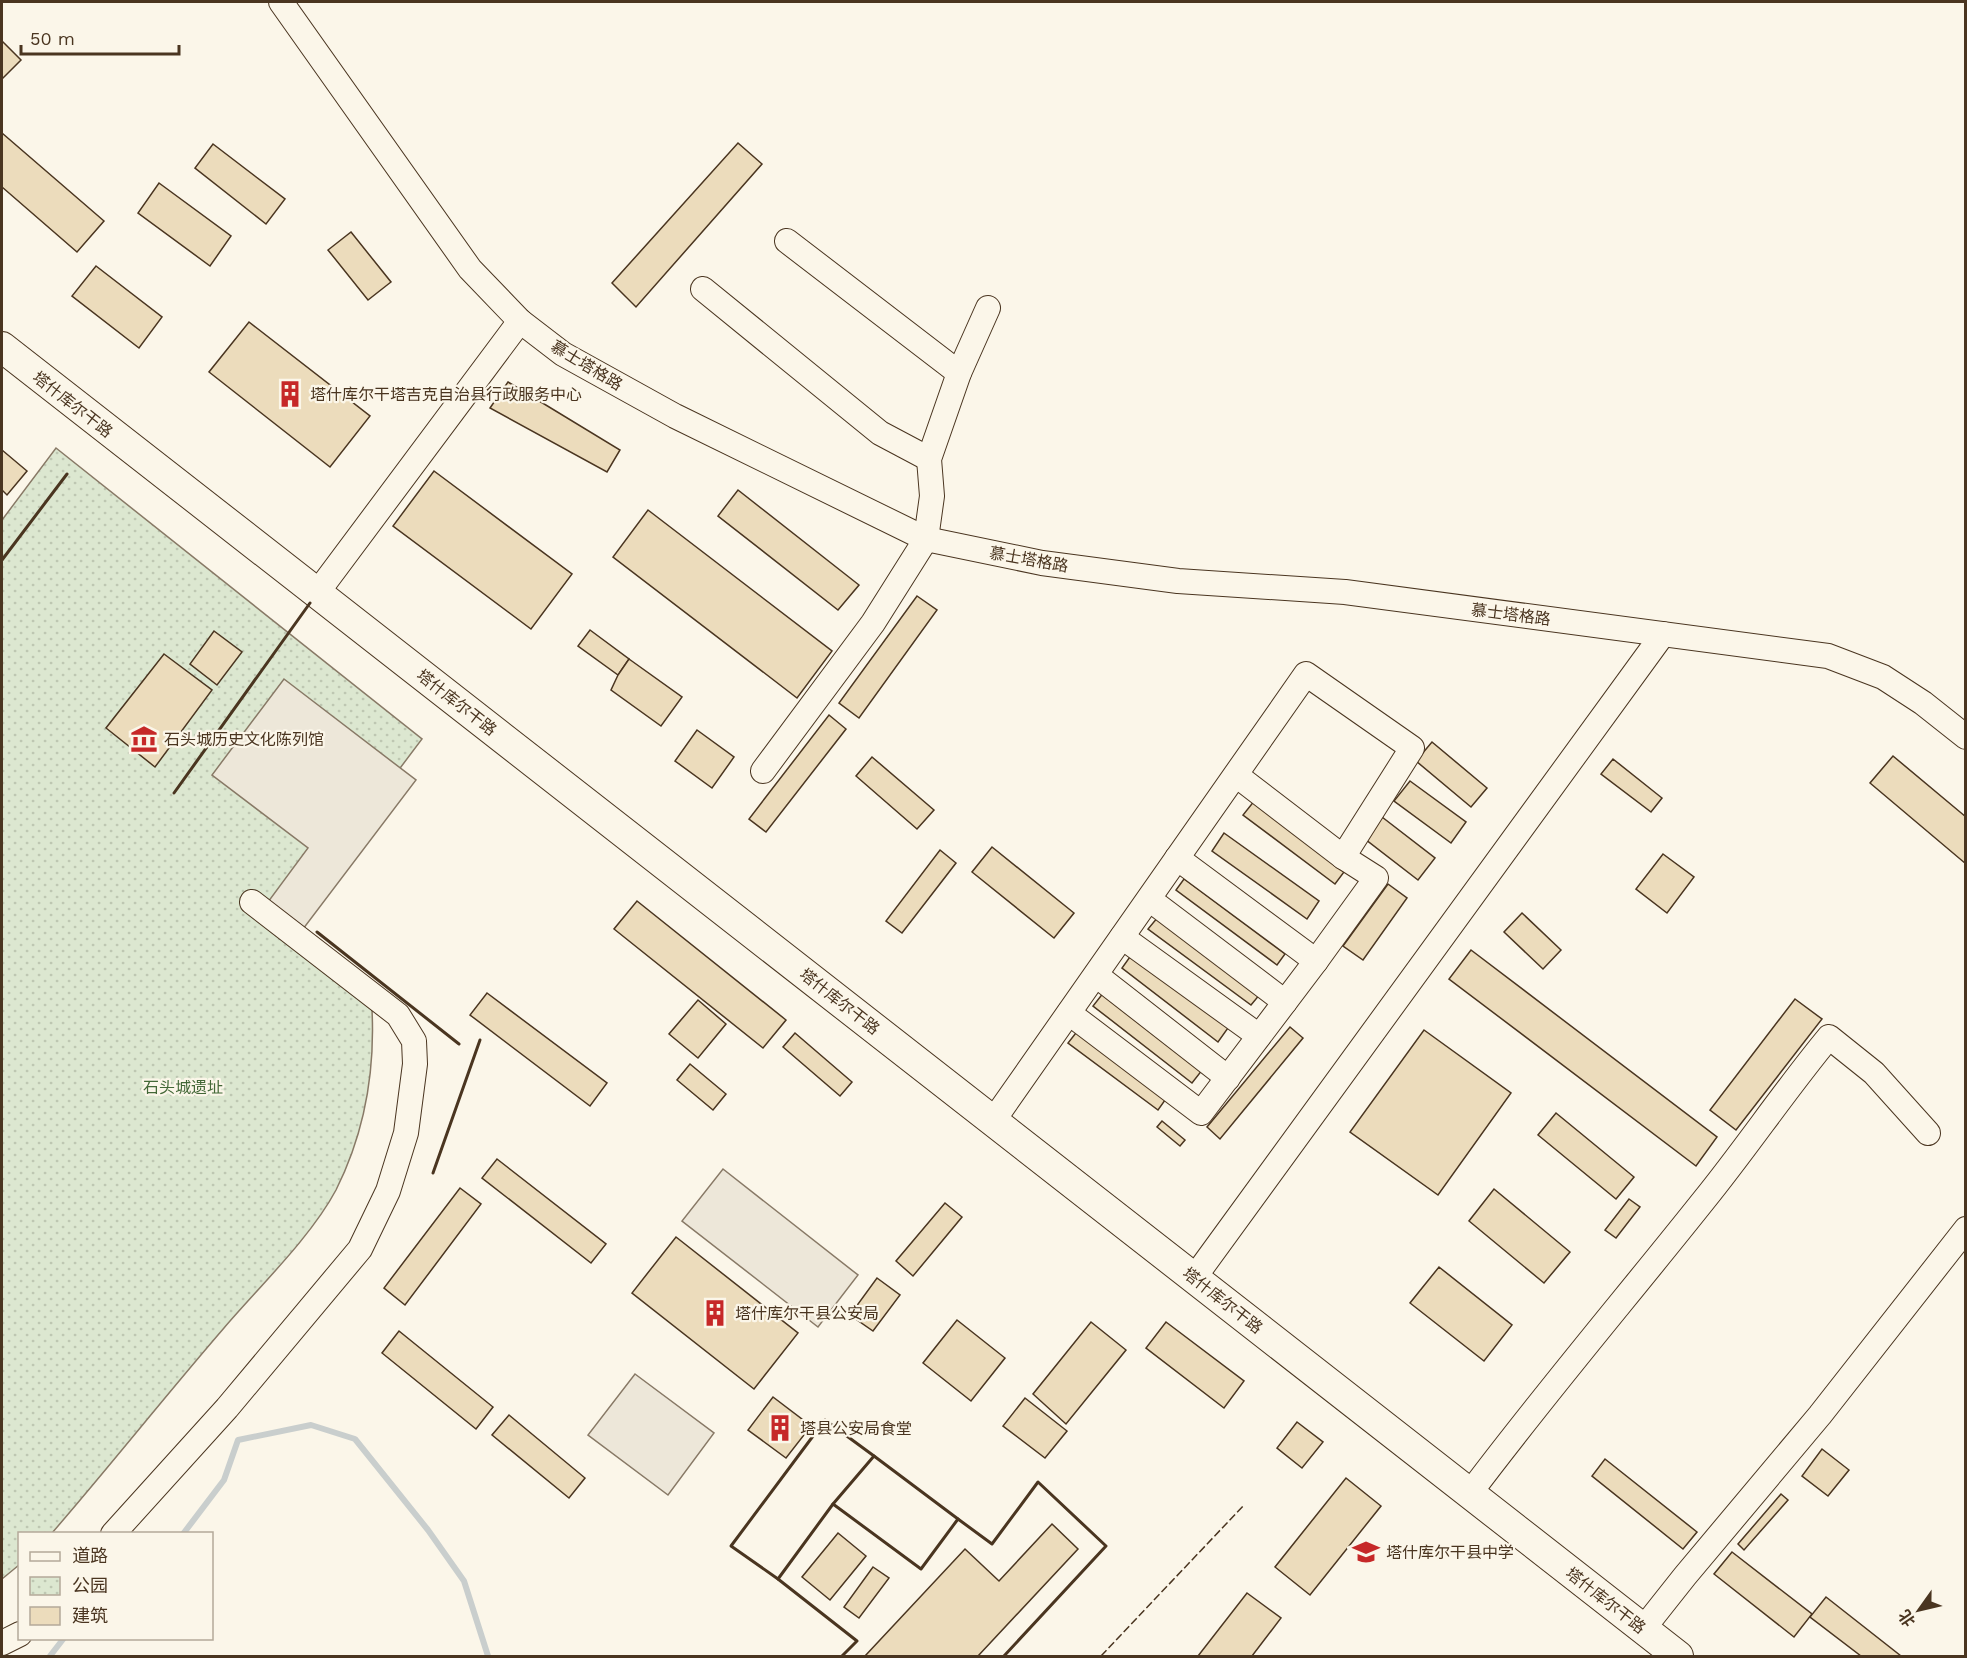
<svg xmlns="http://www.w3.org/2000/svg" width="1967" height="1658" font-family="'Work Sans','Noto Sans SC',sans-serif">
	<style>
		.park { fill: url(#park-dots); stroke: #887966; stroke-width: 1.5 }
		.parking { fill: #ede7d9; stroke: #887966; stroke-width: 1.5 }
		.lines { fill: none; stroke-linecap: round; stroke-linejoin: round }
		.stream { stroke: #c9cecd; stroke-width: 6 }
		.building { fill: #ecdcbc; stroke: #4a3520; stroke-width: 1.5 }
		.minor-casing { stroke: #4a3520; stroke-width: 26 }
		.major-casing { stroke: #4a3520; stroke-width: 32 }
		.minor { stroke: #fbf6e9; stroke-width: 24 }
		.major { stroke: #fbf6e9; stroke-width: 30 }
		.fence { stroke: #4a3520; stroke-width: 1.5; stroke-dasharray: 8 3; stroke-linecap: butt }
		.wall { stroke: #4a3520; stroke-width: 3 }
		.labels { text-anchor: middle; stroke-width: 4.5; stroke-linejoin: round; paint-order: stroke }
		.street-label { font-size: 16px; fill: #4a3520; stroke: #fbf6e9 }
		.poi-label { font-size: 16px; fill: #4a3520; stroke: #fbf6e9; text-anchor: start }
		.park-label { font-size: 16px; fill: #436837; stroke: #fbf6e9 }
	</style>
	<defs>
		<pattern id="park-dots" width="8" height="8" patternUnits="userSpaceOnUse" patternTransform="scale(1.5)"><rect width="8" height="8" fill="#dce7d0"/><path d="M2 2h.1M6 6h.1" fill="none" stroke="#bec7b2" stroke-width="1.8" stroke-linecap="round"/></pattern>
	</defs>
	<rect width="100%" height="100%" fill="#fbf6e9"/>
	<!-- park -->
	<path class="park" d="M56 448 422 739 278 930 372 1010C375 1072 364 1134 336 1190 311 1237 259 1287 224 1328 166 1395 110 1466 52 1533L20 1534 19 1565 2 1579V520Z"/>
	<!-- parking -->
	<g class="parking">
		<path d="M284 679 416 780 300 933 265 906 308 848 212 775Z"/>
		<path d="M723 1169 858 1275 818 1327 682 1221Z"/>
		<path d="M635 1374 714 1433 668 1495 588 1435Z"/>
	</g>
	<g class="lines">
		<!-- stream -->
		<g class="stream">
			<path d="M183 1534 224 1480 238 1440 311 1425 355 1439 428 1530 464 1581 488 1656"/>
			<path d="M50 1656 64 1638"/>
		</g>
	</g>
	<!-- building -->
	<g class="building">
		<path d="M2 41 21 60 2 79Z"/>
		<path d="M2 133 104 221 77 252 2 187Z"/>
		<path d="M738 143 762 164 636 307 612 283Z"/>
		<path d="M213 144 285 199 266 224 195 168Z"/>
		<path d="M159 183 231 236 210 266 138 213Z"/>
		<path d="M351 232 391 282 368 300 328 250Z"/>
		<path d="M96 266 162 317 139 348 72 296Z"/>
		<path d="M249 322 370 416 330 467 209 372Z"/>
		<path d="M508 382 620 450 607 472 490 408Z"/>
		<path d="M2 450 27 471 7 495 2 490Z"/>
		<path d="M434 471 572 574 531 629 393 526Z"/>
		<path d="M738 490 859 585 838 610 718 516Z"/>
		<path d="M648 510 832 651 797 698 613 557Z"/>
		<path d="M917 596 937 610 859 718 839 703Z"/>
		<path d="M590 630 629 659 618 675 578 646Z"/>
		<path d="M214 631 242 652 217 685 190 664Z"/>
		<path d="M164 654 212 690 155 767 106 728Z"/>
		<path d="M629 659 682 697 661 726 611 690 618 675Z"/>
		<path d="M829 715 846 729 766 832 749 819Z"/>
		<path d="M697 730 734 757 712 788 675 761Z"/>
		<path d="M1432 742 1487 788 1471 807 1416 761Z"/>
		<path d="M1893 756 1966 817V864L1870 783Z"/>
		<path d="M872 757 934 810 917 829 856 776Z"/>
		<path d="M1613 759 1662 798 1651 812 1601 774Z"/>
		<path d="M1410 781 1466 822 1451 843 1394 801Z"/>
		<path d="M1255 800 1347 868 1335 884 1243 815Z"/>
		<path d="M1382 817 1435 858 1418 880 1365 839Z"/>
		<path d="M1224 833 1319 901 1307 919 1212 851Z"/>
		<path d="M992 847 1074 913 1054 938 972 872Z"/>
		<path d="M940 850 956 863 902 933 886 921Z"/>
		<path d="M1663 854 1694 877 1667 913 1636 889Z"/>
		<path d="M1184 879 1285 954 1277 965 1176 890Z"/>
		<path d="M1388 884 1407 898 1363 960 1343 946Z"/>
		<path d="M637 901 786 1020 763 1048 614 929Z"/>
		<path d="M1522 913 1561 950 1543 969 1504 932Z"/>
		<path d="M1158 917 1261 993 1251 1005 1148 929Z"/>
		<path d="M1471 950 1717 1137 1696 1166 1449 979Z"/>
		<path d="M1132 954 1228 1028 1218 1042 1122 968Z"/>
		<path d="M1104 992 1203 1069 1192 1083 1093 1006Z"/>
		<path d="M487 993 607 1083 590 1106 470 1015Z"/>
		<path d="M1795 999 1822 1019 1736 1130 1710 1110Z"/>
		<path d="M698 1000 726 1024 698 1058 669 1034Z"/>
		<path d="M1290 1027 1303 1038 1220 1139 1207 1127Z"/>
		<path d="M1079 1029 1168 1096 1158 1110 1068 1043Z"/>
		<path d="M1424 1030 1511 1093 1438 1195 1350 1132Z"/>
		<path d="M795 1033 852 1082 840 1096 783 1047Z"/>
		<path d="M690 1064 726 1094 713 1110 677 1080Z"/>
		<path d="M1556 1113 1634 1177 1616 1199 1538 1135Z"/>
		<path d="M1162 1121 1185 1140 1180 1146 1157 1127Z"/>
		<path d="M497 1159 606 1244 591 1263 482 1178Z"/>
		<path d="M460 1188 481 1204 405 1305 384 1288Z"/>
		<path d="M1494 1189 1570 1252 1544 1283 1469 1221Z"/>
		<path d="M1629 1199 1640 1207 1616 1238 1605 1230Z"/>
		<path d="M945 1203 962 1217 913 1276 896 1261Z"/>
		<path d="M676 1237 798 1333 754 1389 632 1293Z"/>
		<path d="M1439 1267 1512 1325 1484 1361 1410 1303Z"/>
		<path d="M877 1278 900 1295 873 1331 850 1315Z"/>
		<path d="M957 1320 1005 1358 971 1401 923 1363Z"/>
		<path d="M1091 1322 1126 1350 1066 1424 1033 1394Z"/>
		<path d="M1166 1322 1244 1381 1224 1408 1146 1348Z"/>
		<path d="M399 1331 493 1407 476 1429 382 1353Z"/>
		<path d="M773 1397 811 1426 786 1458 748 1430Z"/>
		<path d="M1025 1398 1067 1431 1045 1458 1003 1426Z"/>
		<path d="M509 1415 585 1478 569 1498 492 1435Z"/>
		<path d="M1297 1422 1323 1442 1302 1468 1277 1448Z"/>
		<path d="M1822 1449 1849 1470 1828 1496 1802 1476Z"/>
		<path d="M1605 1459 1697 1532 1683 1549 1592 1476Z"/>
		<path d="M1346 1478 1381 1506 1310 1595 1275 1567Z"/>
		<path d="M1781 1494 1788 1500 1744 1550 1738 1544Z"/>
		<path d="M1052 1524 1078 1549 978 1656H865L965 1549 999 1581Z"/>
		<path d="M838 1533 866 1556 830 1600 802 1577Z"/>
		<path d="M1732 1552 1812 1614 1794 1637 1714 1574Z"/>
		<path d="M873 1567 889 1578 859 1618 844 1607Z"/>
		<path d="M1247 1593 1281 1618 1252 1656H1198Z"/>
		<path d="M1826 1597 1901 1656H1861L1810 1617Z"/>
	</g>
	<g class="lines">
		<defs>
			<g id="minor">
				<path d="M281 2 470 269 520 321 563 354 675 416 926 539 1042 563 1178 581 1345 592 1828 656 1883 677 1923 703 1966 737"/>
				<path d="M787 241 959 373"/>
				<path d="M703 289 880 433 929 459"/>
				<path d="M317 593 520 321"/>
				<path d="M763 771 873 623 926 539 932 496 929 459 959 373 988 308"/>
				<path d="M1177 858 1316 961"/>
				<path d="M1149 899 1285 1002"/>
				<path d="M1122 937 1259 1036"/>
				<path d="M1096 975 1228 1078"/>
				<path d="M1069 1013 1201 1113 1316 961 1376 878 1343 857 1236 775"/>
				<path d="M993 1121 1306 674 1412 748 1343 857"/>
				<path d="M1194 1278 1663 634"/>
				<path d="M1470 1493C1545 1393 1626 1298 1704 1200 1747 1147 1785 1090 1829 1037L1874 1073 1928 1133"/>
				<path d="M113 1534 227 1408 360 1249 388 1191 406 1133 415 1064 414 1041 398 1015 252 902"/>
				<path d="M1643 1629 1685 1576 1820 1415 1966 1229"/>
				<path d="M2 1643 20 1634"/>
			</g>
			<path id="major" d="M2 347 1678 1656"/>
		</defs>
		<!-- minor casing -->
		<use href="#minor" class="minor-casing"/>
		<!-- major casing -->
		<use href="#major" class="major-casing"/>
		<!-- minor -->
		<use href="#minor" class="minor"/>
		<!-- major -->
		<use href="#major" class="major"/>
		<!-- fence -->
		<path class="fence" d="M1101 1656 1244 1505"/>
		<!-- wall -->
		<g class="wall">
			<path d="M2 560 67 474"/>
			<path d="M174 793 310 603"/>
			<path d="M317 932 459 1044"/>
			<path d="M433 1173 480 1040"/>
			<path d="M833 1504 874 1456 958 1519"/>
			<path d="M778 1579 731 1546 825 1420 874 1456"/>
			<path d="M842 1656 857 1641 778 1579 833 1504 921 1569 958 1519 992 1544 1038 1482 1106 1546 1004 1656"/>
		</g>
	</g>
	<!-- icons -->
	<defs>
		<symbol id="building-bare" viewBox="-9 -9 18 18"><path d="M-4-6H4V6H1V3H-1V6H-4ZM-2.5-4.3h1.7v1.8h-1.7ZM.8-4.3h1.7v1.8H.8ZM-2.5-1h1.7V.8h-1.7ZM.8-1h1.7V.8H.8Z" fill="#c62828" stroke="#fbf6e9" stroke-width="2.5" paint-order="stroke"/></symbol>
		<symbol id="museum-bare" viewBox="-9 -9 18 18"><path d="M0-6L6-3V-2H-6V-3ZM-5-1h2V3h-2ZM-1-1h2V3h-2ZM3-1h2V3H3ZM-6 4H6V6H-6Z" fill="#c62828" stroke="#fbf6e9" stroke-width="2.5" paint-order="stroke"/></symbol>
		<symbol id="school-bare" viewBox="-9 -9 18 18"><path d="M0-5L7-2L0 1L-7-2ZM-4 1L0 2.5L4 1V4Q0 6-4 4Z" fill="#c62828" stroke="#fbf6e9" stroke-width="2.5" paint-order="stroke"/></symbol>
	</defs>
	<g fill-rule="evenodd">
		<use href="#building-bare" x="271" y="375" width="38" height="38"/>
		<use href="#museum-bare" x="125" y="720" width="38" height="38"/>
		<use href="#building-bare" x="696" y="1294" width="38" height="38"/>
		<use href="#building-bare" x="761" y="1409" width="38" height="38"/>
		<use href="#school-bare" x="1347" y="1533" width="38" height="38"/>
	</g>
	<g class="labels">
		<!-- street labels -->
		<g class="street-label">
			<text transform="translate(587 365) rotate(31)" y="6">慕士塔格路</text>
			<text transform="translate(73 404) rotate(38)" y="6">塔什库尔干路</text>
			<text transform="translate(1029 559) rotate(10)" y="6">慕士塔格路</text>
			<text transform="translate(1511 614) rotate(7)" y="6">慕士塔格路</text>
			<text transform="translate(457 702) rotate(38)" y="6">塔什库尔干路</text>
			<text transform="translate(840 1001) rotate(38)" y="6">塔什库尔干路</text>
			<text transform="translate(1223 1300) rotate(38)" y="6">塔什库尔干路</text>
			<text transform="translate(1606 1600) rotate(38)" y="6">塔什库尔干路</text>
		</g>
		<!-- poi labels -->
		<g class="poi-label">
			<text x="310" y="400">塔什库尔干塔吉克自治县行政服务中心</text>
			<text x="164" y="745">石头城历史文化陈列馆</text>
			<text x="735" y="1319">塔什库尔干县公安局</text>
			<text x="800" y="1434">塔县公安局食堂</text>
			<text x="1386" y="1558">塔什库尔干县中学</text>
		</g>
		<!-- park labels -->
		<g class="park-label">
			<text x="183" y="1093">石头城遗址</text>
		</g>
	</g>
	<!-- border -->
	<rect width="1967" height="1658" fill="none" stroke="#4a3520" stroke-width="6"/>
	<!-- legend -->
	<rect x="18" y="1532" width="195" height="108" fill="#fbf6e9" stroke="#b4a999" stroke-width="1.5"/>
	<rect x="30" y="1552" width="30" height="9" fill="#fbf6e9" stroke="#b4a999" stroke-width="1.5"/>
	<text x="72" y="1562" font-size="18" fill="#4a3520">道路</text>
	<rect x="30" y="1577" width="30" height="18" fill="url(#park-dots)" stroke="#b4a999" stroke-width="1.5"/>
	<text x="72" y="1592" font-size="18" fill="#4a3520">公园</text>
	<rect x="30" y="1607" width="30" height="18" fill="#ecdcbc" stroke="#b4a999" stroke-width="1.5"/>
	<text x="72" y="1622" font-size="18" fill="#4a3520">建筑</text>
	<!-- north arrow -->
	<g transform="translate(1919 1610) rotate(236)" stroke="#fbf6e9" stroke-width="4.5" paint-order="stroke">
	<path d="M0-4.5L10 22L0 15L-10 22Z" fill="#4a3520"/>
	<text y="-9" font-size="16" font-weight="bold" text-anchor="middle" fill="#4a3520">北</text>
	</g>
	<!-- scale -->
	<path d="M21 45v9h158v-9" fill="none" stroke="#4a3520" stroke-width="3"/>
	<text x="30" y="45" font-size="18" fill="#4a3520" stroke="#fbf6e9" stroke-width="4.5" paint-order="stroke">50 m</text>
</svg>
